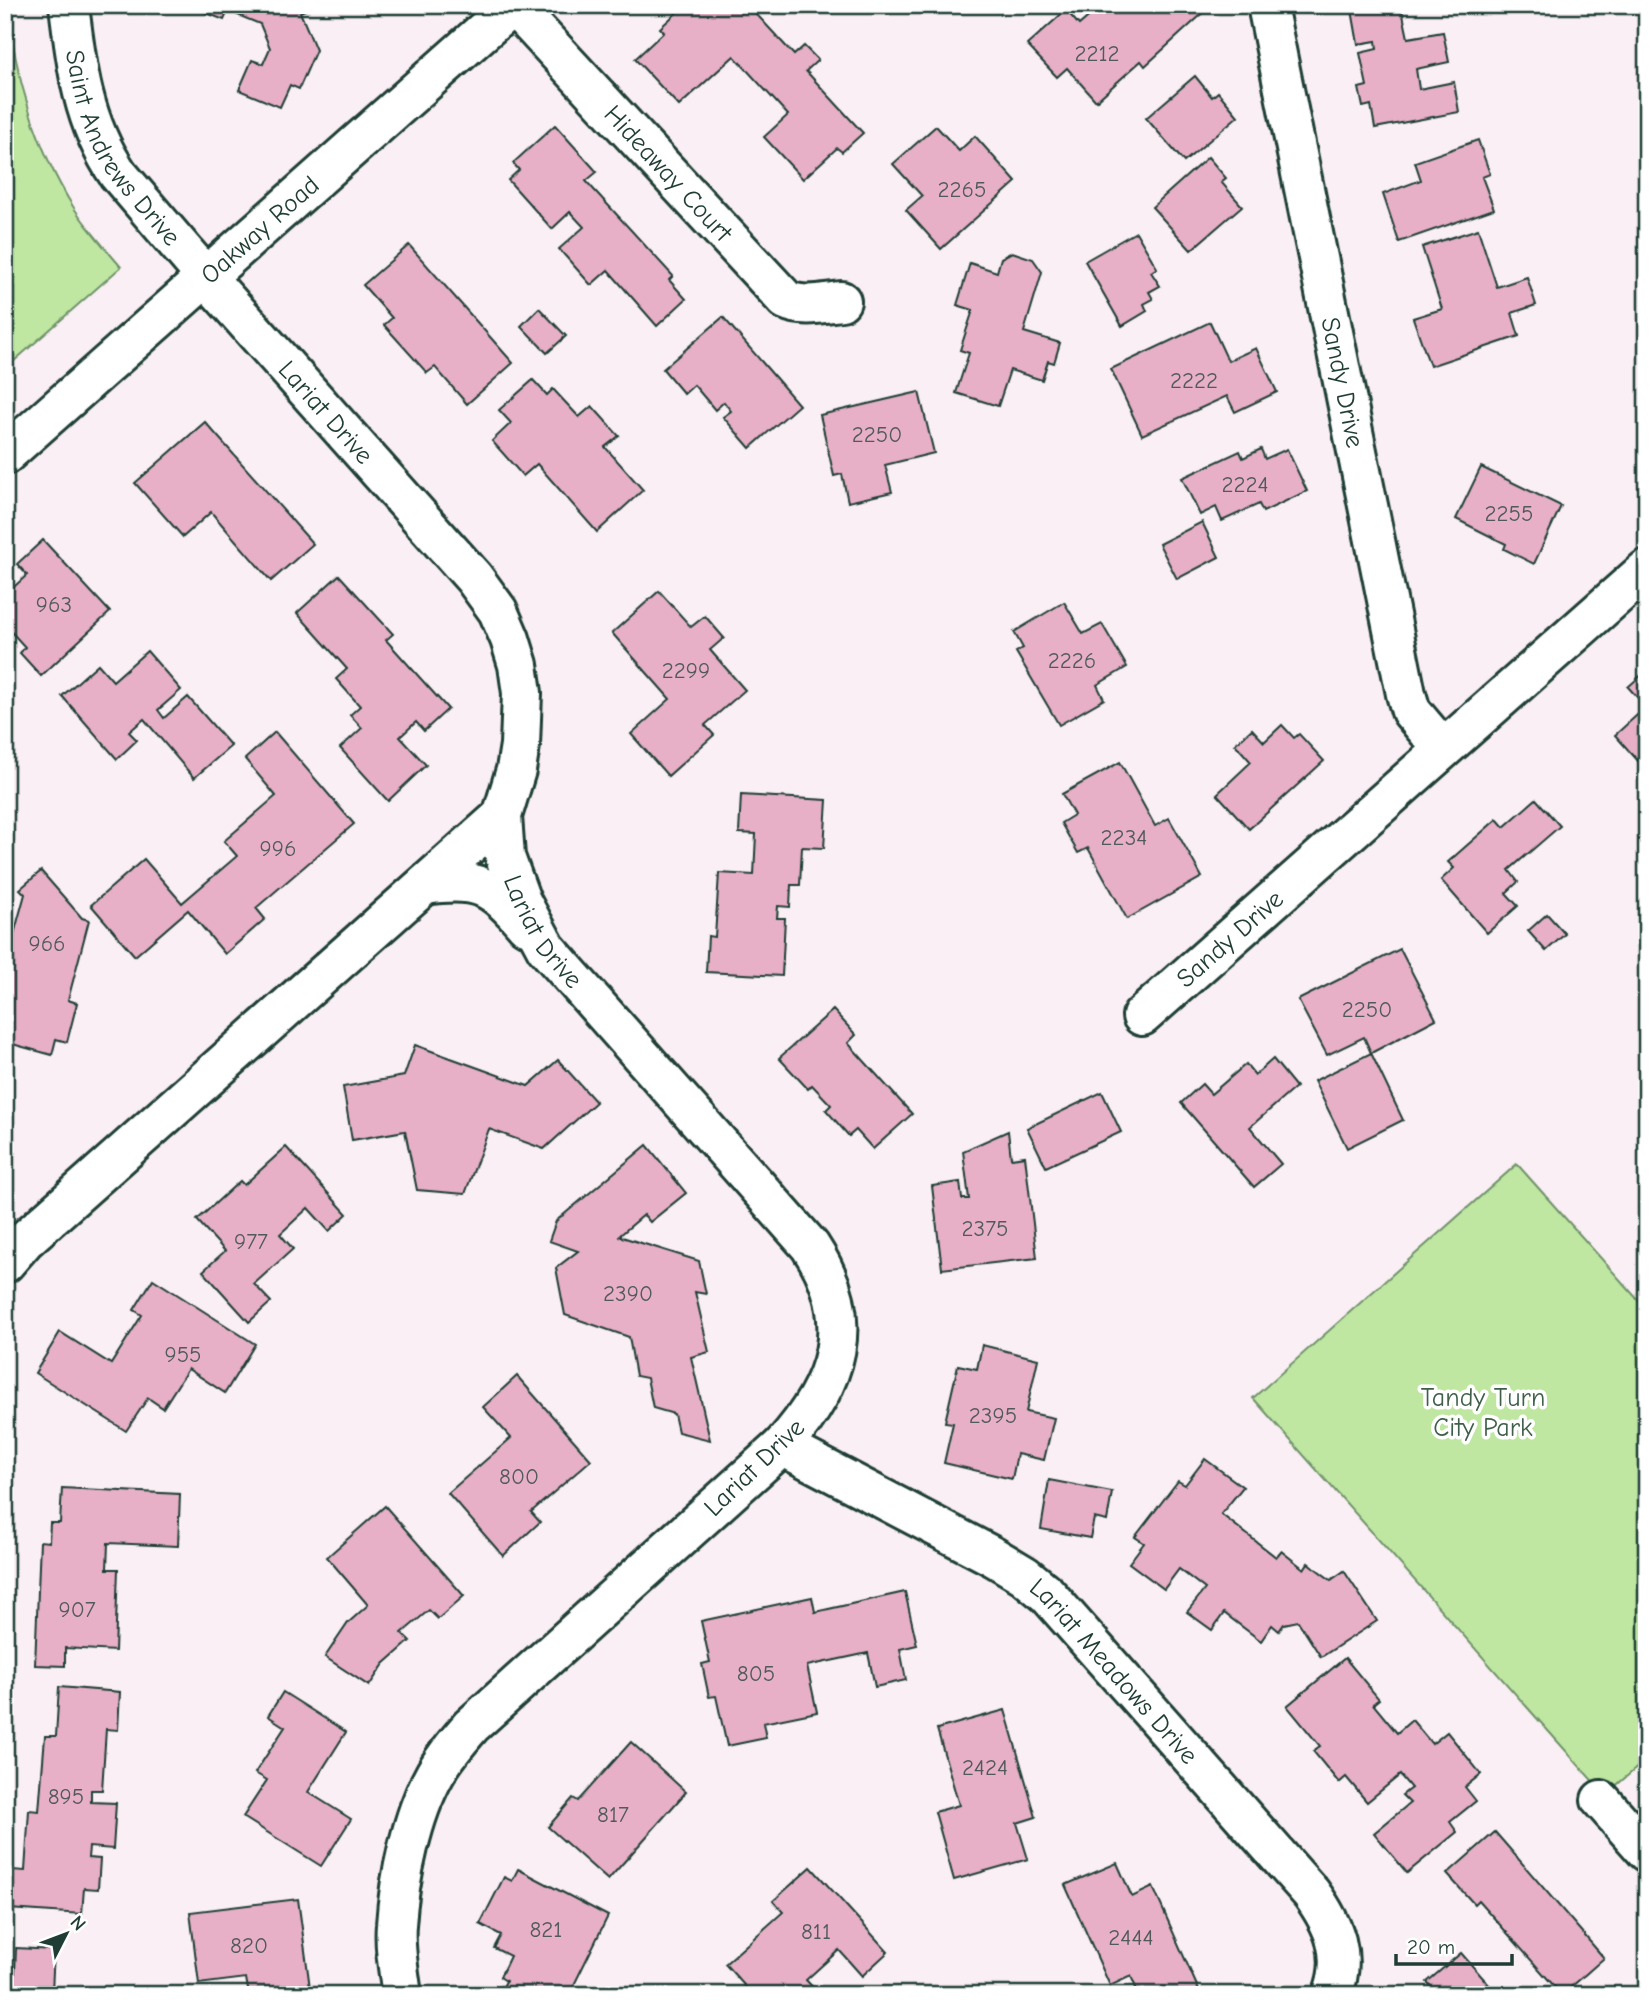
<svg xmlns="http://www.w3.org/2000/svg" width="1652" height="2000" font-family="'Comic Neue',sans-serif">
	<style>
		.green { fill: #bfe7a2; stroke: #6f926b; stroke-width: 2 }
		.building { fill: #e7b0c7; stroke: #1f3d34; stroke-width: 2 }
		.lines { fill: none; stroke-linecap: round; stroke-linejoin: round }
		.street-casing { stroke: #1f3d34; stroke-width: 44 }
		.secondary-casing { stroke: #1f3d34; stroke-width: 44 }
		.street { stroke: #fff; stroke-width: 38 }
		.secondary { stroke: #fff; stroke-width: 38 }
		.labels { text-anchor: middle; stroke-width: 7; stroke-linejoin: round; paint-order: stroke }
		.number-label { font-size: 23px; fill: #515a59 }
		.street-label { font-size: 26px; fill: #1f3d34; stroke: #fff }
		.park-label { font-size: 26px; fill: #3f5f4a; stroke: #fff }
	</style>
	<rect width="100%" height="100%" fill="#faeff4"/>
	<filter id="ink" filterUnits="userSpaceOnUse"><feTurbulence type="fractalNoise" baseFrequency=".0143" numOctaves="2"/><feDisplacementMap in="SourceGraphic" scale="14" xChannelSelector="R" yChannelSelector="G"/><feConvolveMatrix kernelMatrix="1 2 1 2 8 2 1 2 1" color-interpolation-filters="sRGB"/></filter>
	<g filter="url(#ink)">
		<!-- green -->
		<g class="green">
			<path d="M5 5H8C14 74 37 150 74 208 88 229 105 248 121 267L5 369Z"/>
			<path d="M1517 1164 1647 1310V1759L1605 1795 1253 1398Z"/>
		</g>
		<!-- building -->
		<g class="building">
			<path d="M187 5H317L300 12 316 50 299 89 290 85 280 107 239 90 252 60 263 64 270 48 260 24 228 11 224 20Z"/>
			<path d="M685 5H748L794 55 804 46 818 60 806 71 863 133 842 152 837 148 803 179 764 137 788 115 734 56 679 106 635 59 664 32 660 28Z"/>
			<path d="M1102 5H1212L1145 66 1141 61 1096 101 1067 68 1057 77 1027 45 1066 10 1079 25Z"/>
			<path d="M1377 5H1401L1408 38 1443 32 1449 62 1416 69 1419 89 1454 82 1459 112 1375 128 1371 105 1363 107 1359 88 1367 86 1360 53 1377 49 1376 41 1358 44 1352 10Z"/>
			<path d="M1195 76 1212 97 1218 92 1238 116 1184 162 1146 118Z"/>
			<path d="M555 125 597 172 586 181 673 276 669 280 686 299 657 326 608 270 591 285 559 249 584 227 570 212 552 229 508 180 519 170 513 163Z"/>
			<path d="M936 126 959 151 975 136 1016 182 941 249 906 210 922 196 893 164Z"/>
			<path d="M1478 140 1490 174 1482 177 1494 209 1399 242 1383 194 1421 180 1415 162Z"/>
			<path d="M1208 157 1226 178 1221 182 1242 206 1191 250 1152 207Z"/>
			<path d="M1478 229 1497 287 1527 277 1536 305 1512 313 1519 336 1430 366 1413 318 1442 309 1422 247Z"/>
			<path d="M1136 232 1157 268 1151 272 1160 286 1149 292 1153 299 1144 304 1147 311 1122 326 1085 261Z"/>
			<path d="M409 245 513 363 467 404 435 367 427 373 384 325 392 318 363 285Z"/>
			<path d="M1012 252 1033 259 1042 272 1024 332 1060 343 1054 363 1048 361 1042 380 1010 370 998 406 956 393 969 353 960 350 973 310 957 305 970 263 997 272 1001 258Z"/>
			<path d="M539 308 566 336 547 353 521 326Z"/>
			<path d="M723 317 799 405 750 448 723 417 731 411 724 402 715 410 694 385 684 394 663 369Z"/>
			<path d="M1210 322 1228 361 1256 348 1277 392 1235 412 1227 396 1142 435 1111 369Z"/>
			<path d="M533 380 547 395 553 389 579 417 592 406 619 436 605 447 643 490 597 532 537 464 523 476 492 441 511 423 499 410Z"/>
			<path d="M919 392 934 453 885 465 892 492 848 502 842 474 834 476 820 415Z"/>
			<path d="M205 422 313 544 271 581 211 512 183 537 135 483Z"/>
			<path d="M1261 449 1265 459 1287 449 1307 491 1263 512 1259 504 1222 521 1216 507 1200 515 1182 478 1240 451 1243 458Z"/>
			<path d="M1481 467 1561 506 1534 564 1504 549 1506 544 1456 519Z"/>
			<path d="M1202 522 1219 557 1177 579 1159 544Z"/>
			<path d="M43 540 110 612 41 676 20 653 25 647 5 625V595L27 575 17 564Z"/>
			<path d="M339 575 393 634 386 640 448 709 424 731 416 722 400 737 426 765 388 801 340 748 362 728 350 715 360 706 336 679 347 669 297 613Z"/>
			<path d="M659 591 691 627 705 616 724 638 710 650 745 690 705 725 714 735 668 776 631 734 670 699 612 633Z"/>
			<path d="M1064 602 1083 634 1102 624 1127 667 1097 685 1104 699 1059 725 1016 652 1023 648 1014 632Z"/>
			<path d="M147 651 181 690 158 710 164 718 188 697 231 746 194 778 144 719 129 732 137 740 117 759 62 696 98 664 113 681Z"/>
			<path d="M1647 670V771L1615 735 1646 707 1628 687Z"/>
			<path d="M1282 725 1294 738 1299 734 1324 761 1249 829 1217 794 1251 762 1235 744 1252 729 1264 742Z"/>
			<path d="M275 732 354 824 256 908 265 919 225 954 188 910 135 956 91 905 144 859 182 903 237 856 224 841 276 796 245 759Z"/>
			<path d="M1120 762 1155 826 1169 818 1202 877 1127 919 1088 848 1078 853 1061 823 1074 815 1062 794Z"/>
			<path d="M741 795 827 800 824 848 802 847 800 885H791L790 907 778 906 777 918H785L782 976 706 972 708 936 715 937 719 873 754 875 756 834 739 833Z"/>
			<path d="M1536 799 1560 826 1509 870 1518 882 1506 893 1518 906 1487 933 1441 880 1454 868 1448 862 1497 819 1504 827Z"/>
			<path d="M41 871 82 918 89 920 68 1000 77 1003 67 1042 56 1039 52 1055 5 1042V967L25 894 20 889Z"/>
			<path d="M1547 914 1565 934 1546 951 1528 931Z"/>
			<path d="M1400 949 1436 1019 1371 1053 1364 1037 1327 1055 1298 1000Z"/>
			<path d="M833 1010 856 1035 848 1043 912 1114 873 1149 856 1130 849 1136 826 1110 831 1105 812 1085 808 1089 779 1058Z"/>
			<path d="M415 1045 528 1086 558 1060 596 1102 544 1149 489 1129 465 1194 417 1190 405 1131 352 1140 343 1087 404 1076Z"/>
			<path d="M1371 1053 1403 1120 1347 1148 1314 1081Z"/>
			<path d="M1273 1059 1296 1087 1250 1127 1281 1164 1254 1187 1181 1103 1202 1084 1211 1094 1246 1064 1255 1075Z"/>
			<path d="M1102 1092 1121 1132 1046 1167 1027 1128Z"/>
			<path d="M1008 1131 1011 1158 1025 1156 1037 1258 942 1269 932 1186 960 1182 962 1199H969L963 1151Z"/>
			<path d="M647 1145 686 1193 650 1222 644 1215 619 1236 699 1261 706 1294 695 1292 709 1352 691 1357 710 1440 678 1432 674 1414 653 1408 647 1378 636 1376 629 1337 565 1315 556 1268 578 1251 549 1241 556 1221Z"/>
			<path d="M286 1147 347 1214 329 1231 308 1208 280 1234 293 1249 254 1284 271 1302 249 1322 203 1271 225 1251 197 1220 240 1181 244 1185Z"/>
			<path d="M153 1279 255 1344 225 1393 188 1369 163 1408 148 1398 126 1431 35 1373 60 1332 111 1364 142 1315 134 1310Z"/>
			<path d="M982 1345 1038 1359 1026 1412 1054 1418 1044 1460 1017 1454 1012 1479 944 1463 953 1423 945 1422 958 1365 977 1369Z"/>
			<path d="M517 1376 591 1460 531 1512 540 1522 503 1556 448 1493 511 1438 483 1407Z"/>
			<path d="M1205 1459 1243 1487 1221 1514 1276 1557 1281 1551 1304 1569 1308 1563 1331 1580 1344 1571 1377 1621 1321 1657 1298 1621 1284 1624 1279 1631 1272 1625 1261 1641 1224 1613 1212 1630 1187 1612 1205 1589 1179 1569 1164 1589 1129 1563 1144 1543 1135 1537 1178 1481 1185 1485Z"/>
			<path d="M1049 1480 1112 1492 1107 1521 1094 1518 1090 1538 1041 1529Z"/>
			<path d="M62 1488 180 1494 178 1546 108 1543 107 1569H118L115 1651 65 1648V1666L35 1665 40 1541 49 1542 50 1523H60Z"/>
			<path d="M385 1506 464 1596 438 1619 429 1610 402 1633 410 1641 384 1664 369 1686 325 1657 348 1623 368 1605 327 1557Z"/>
			<path d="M905 1592 917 1645 900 1649 906 1680 875 1687 868 1653 807 1666 817 1712 763 1723 766 1738 727 1746 716 1696 709 1697 702 1664 710 1662 701 1621 812 1597 815 1612Z"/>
			<path d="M1345 1658 1379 1699 1373 1704 1397 1733 1412 1720 1432 1744 1447 1732 1481 1774 1465 1787 1476 1801 1450 1822 1457 1832 1407 1873 1374 1833 1410 1803 1402 1795 1411 1788 1400 1775 1367 1802 1346 1777 1339 1783 1313 1751 1320 1746 1287 1706Z"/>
			<path d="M59 1687 120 1692 118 1730 106 1729 102 1790H91V1802L116 1803 113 1849 89 1847 88 1858 100 1859 98 1889 84 1888 82 1914 9 1909 12 1870 25 1871 29 1810 39 1811 45 1736H56Z"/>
			<path d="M283 1692 346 1732 308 1792 351 1819 321 1866 243 1817 267 1780 255 1773 285 1727 268 1716Z"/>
			<path d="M1005 1710 1036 1817 1017 1823 1028 1859 954 1880 935 1812 959 1805 937 1729Z"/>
			<path d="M631 1742 686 1792 608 1880 548 1827 573 1798 578 1801Z"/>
			<path d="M1495 1832 1604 1958 1562 1995 1478 1900 1474 1904 1447 1874Z"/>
			<path d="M1117 1863 1132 1897 1153 1887 1201 1995H1139L1131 1976 1110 1986 1065 1885Z"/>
			<path d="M811 1867 888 1952 862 1976 839 1950 806 1980 819 1994 818 1995H753L725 1964 783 1912 773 1901Z"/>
			<path d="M518 1869 608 1916 569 1995H499L506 1981 500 1977 510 1956 494 1948 501 1935 480 1924 504 1877 512 1881Z"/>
			<path d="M298 1899 311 1995H249L246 1978 199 1984 190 1912Z"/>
			<path d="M16 1948 54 1950 52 1992 81 1995H14Z"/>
			<path d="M1461 1953 1498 1995H1439L1427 1982Z"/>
		</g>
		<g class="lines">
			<defs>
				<g id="street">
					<path id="s1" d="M69 5C76 65 83 123 118 174L206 277 474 578 498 611 510 639 518 665 522 693 520 745 516 770 502 816 505 857 521 901 546 948 810 1246C859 1320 838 1384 782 1446L471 1726C458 1741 445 1756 435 1774 412 1815 399 1878 396 1925 394 1947 399 1973 402 1995"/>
					<path id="s2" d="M513 5 786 300C803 308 823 303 841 301"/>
					<path id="s3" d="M1267 5 1406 694 1411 711 1443 749"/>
					<path d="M425 885C477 877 492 885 526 925"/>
					<path id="s4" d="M1142 1016 1647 569"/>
					<path d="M5 1263 25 1240 502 816"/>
					<path id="s5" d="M782 1446 994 1557 1024 1575 1047 1594 1311 1893C1334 1925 1348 1956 1332 1995"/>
					<path d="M1601 1800 1647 1852"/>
				</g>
				<g id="secondary">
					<path id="s6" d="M5 455 513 5"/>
				</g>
			</defs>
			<!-- street casing -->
			<use href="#street" class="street-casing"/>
			<!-- secondary casing -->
			<use href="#secondary" class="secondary-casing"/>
			<!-- street -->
			<use href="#street" class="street"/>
			<!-- secondary -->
			<use href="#secondary" class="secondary"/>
		</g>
	</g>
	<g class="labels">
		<!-- number labels -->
		<g class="number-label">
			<text x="1097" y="61">2212</text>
			<text x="962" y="197">2265</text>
			<text x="1194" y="388">2222</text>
			<text x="877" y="442">2250</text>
			<text x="1245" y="492">2224</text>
			<text x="1509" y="521">2255</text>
			<text x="54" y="612">963</text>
			<text x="1072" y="668">2226</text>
			<text x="686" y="678">2299</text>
			<text x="1124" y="845">2234</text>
			<text x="278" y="856">996</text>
			<text x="47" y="951">966</text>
			<text x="1367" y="1017">2250</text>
			<text x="985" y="1236">2375</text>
			<text x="251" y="1249">977</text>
			<text x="628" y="1301">2390</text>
			<text x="183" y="1362">955</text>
			<text x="993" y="1423">2395</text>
			<text x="519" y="1484">800</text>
			<text x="77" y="1617">907</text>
			<text x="756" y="1681">805</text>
			<text x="985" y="1775">2424</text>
			<text x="66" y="1804">895</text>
			<text x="613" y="1822">817</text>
			<text x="546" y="1937">821</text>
			<text x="816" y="1939">811</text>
			<text x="1131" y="1945">2444</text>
			<text x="249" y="1953">820</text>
		</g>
		<!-- street labels -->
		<g class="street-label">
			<text dy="9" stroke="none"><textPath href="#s1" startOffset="156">Saint Andrews Drive</textPath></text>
			<text dy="9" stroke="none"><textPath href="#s2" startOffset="229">Hideaway Court</textPath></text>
			<text dy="9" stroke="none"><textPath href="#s6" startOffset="340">Oakway Road</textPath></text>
			<text dy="9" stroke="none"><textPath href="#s3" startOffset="385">Sandy Drive</textPath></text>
			<text dy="9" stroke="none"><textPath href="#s1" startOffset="494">Lariat Drive</textPath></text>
			<text dy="9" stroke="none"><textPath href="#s1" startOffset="1094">Lariat Drive</textPath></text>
			<text dy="9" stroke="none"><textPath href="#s4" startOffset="117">Sandy Drive</textPath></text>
			<text transform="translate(754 1467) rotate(-44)" y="9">Lariat Drive</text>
			<text dy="9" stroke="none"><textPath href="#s5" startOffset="406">Lariat Meadows Drive</textPath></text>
		</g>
		<!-- park labels -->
		<g class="park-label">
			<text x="1483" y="1406">Tandy Turn<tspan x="1483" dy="30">City Park</tspan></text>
		</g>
	</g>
	<!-- margin -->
	<rect width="1652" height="2000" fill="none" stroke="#fff" stroke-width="28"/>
	<rect x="14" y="14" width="1624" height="1972" fill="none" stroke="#1f3d34" stroke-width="2.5" filter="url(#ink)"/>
	<!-- north arrow -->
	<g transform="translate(66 1934) rotate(48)" stroke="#ffffff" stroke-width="5" paint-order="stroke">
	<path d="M0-5L12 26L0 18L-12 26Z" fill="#1f3d34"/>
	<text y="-10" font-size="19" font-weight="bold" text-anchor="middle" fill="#1f3d34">N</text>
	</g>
	<!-- scale -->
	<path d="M1396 1954v10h116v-10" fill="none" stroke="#1f3d34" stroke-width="3.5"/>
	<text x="1407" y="1954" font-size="21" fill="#1f3d34" stroke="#ffffff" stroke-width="5" paint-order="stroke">20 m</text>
</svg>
